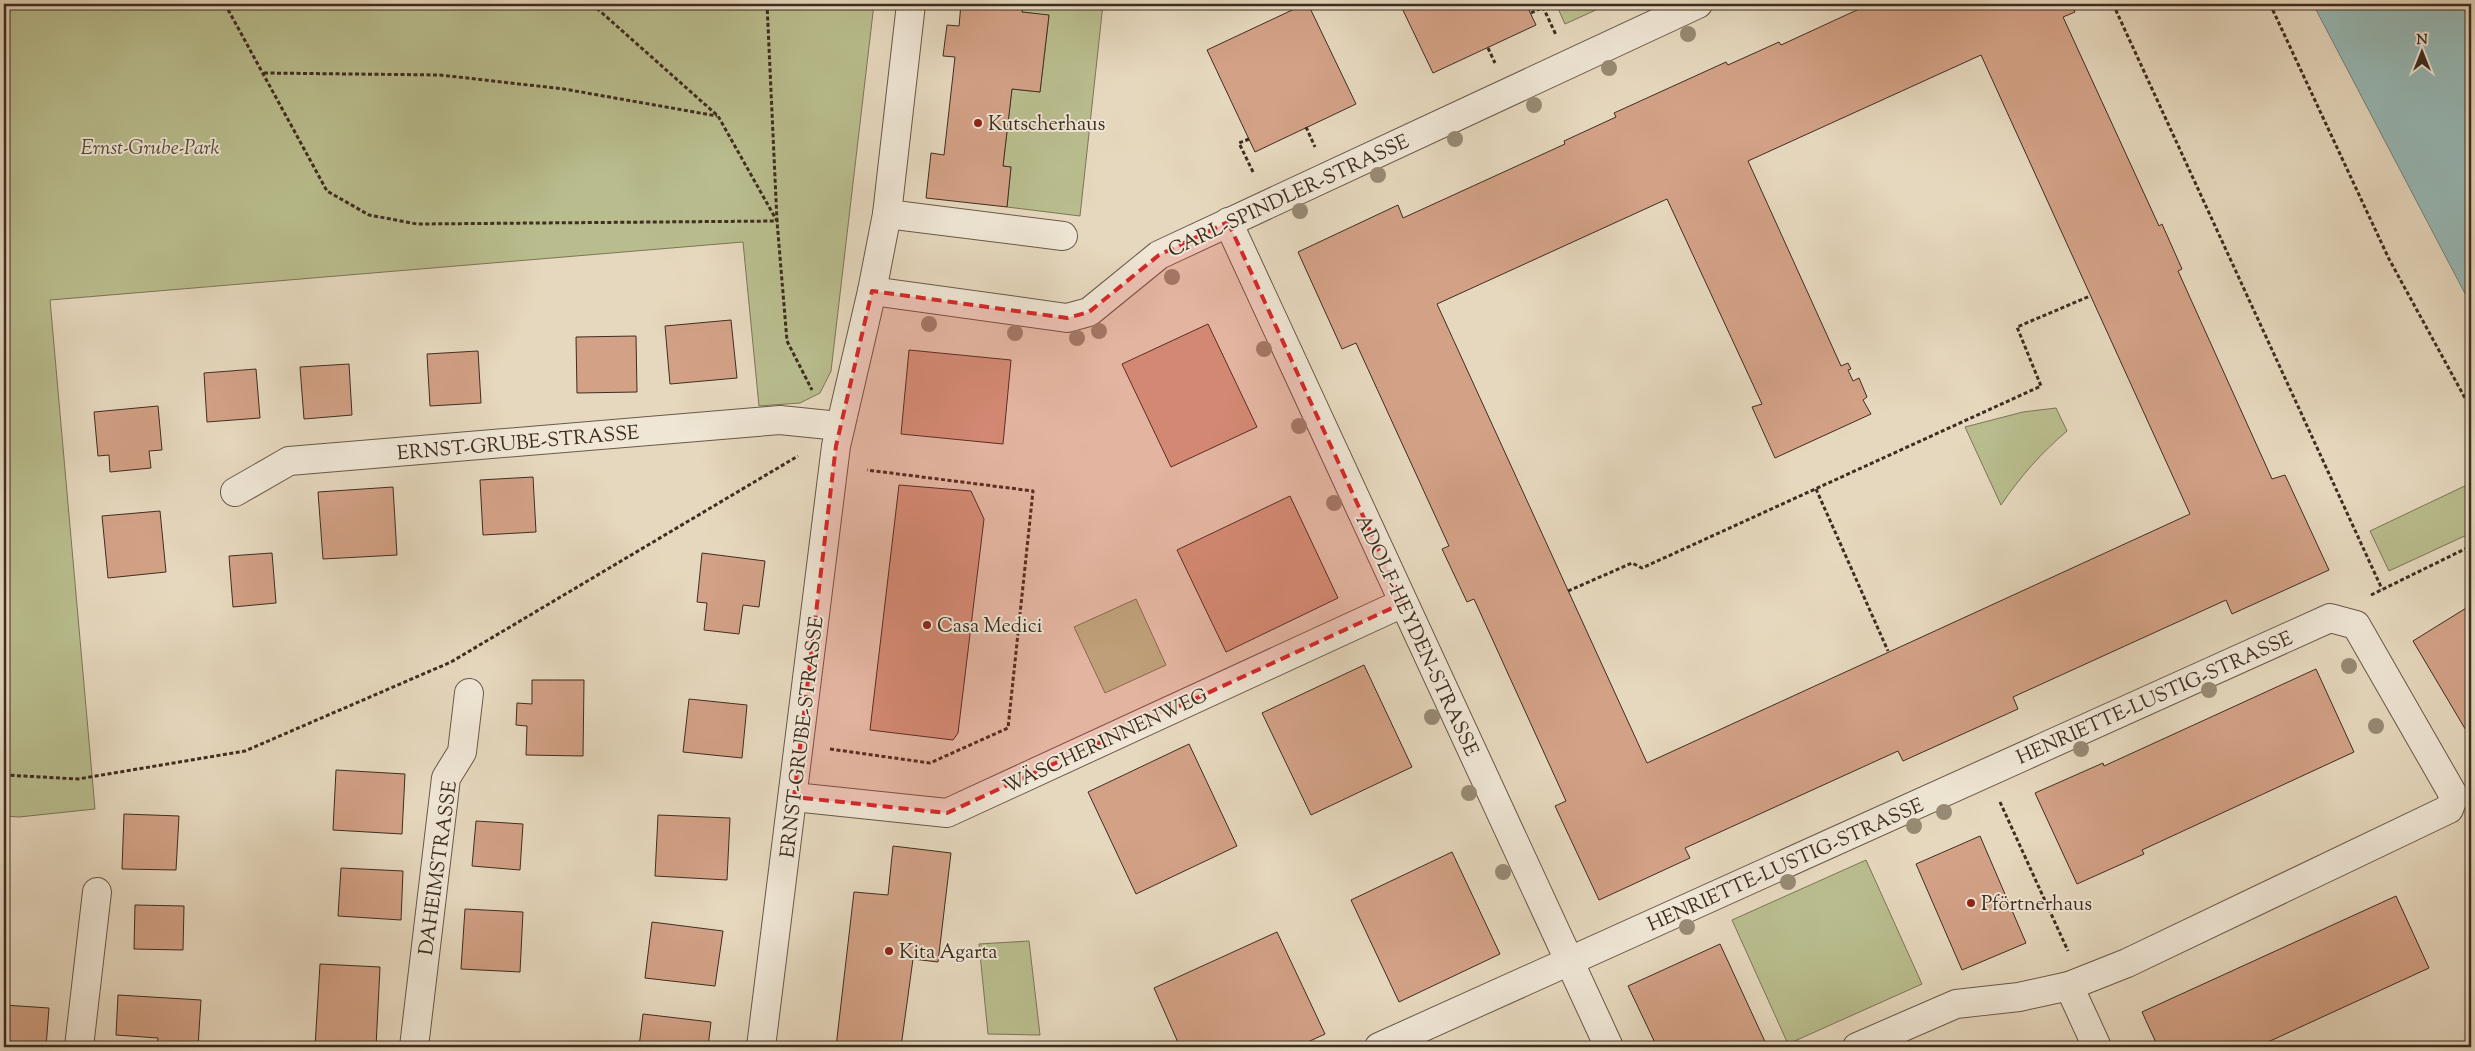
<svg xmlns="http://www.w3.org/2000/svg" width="2475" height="1051" font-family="'Sorts Mill Goudy',serif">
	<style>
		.green { fill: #b9bd8e; stroke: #7c7557 }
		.water { fill: #97b9b6; stroke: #74817a }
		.building { fill: #d3a186; stroke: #3f2d20; fill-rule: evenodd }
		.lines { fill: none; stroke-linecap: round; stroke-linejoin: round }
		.minor-casing { stroke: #695848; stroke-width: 30 }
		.path { stroke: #3f2d20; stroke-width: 3; stroke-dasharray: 4 2.5; stroke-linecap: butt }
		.minor { stroke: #efe6d5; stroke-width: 28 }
		.tree { fill: #978a73 }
		.marked { fill: #d62828; fill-opacity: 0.2; stroke: #d62828; stroke-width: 4; stroke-dasharray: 10 6; stroke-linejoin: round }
		.poi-dot { fill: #8f2418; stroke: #efe6d5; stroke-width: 2 }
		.labels { text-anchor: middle; stroke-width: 4; stroke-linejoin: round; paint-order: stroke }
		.poi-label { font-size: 20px; fill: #3f2d20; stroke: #efe6d5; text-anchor: start }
		.park-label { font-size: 20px; font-style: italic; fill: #574a36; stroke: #efe6d5 }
		.street-label { font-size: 20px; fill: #3f2d20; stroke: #efe6d5 }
	</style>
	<rect width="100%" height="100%" fill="#e6d8be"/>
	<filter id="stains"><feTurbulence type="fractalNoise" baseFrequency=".004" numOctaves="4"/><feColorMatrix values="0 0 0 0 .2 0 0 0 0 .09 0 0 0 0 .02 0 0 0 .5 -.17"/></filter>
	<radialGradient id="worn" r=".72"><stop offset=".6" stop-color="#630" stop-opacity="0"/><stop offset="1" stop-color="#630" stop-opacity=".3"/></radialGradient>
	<!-- green -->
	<g class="green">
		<path d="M4 4H874L831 371 820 393 800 403 759 406 743 242 50 300 95 809 19 817 4 816Z"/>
		<path d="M1023 4H1103L1080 216 1007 207 1011 167 1003 166 1012 89 1040 92 1049 16 1022 12Z"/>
		<path d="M1556 4H1609L1565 24Z"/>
		<path d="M2056 408 2067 431C2041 453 2020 477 2001 505L1965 427 2023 412Z"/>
		<path d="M2471 483V533L2389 571 2370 531Z"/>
		<path d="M1136 599 1166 665 1105 693 1074 627Z"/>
		<path d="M1866 860 1922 984 1788 1044 1732 920Z"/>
		<path d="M1029 941 1040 1035 988 1034 979 944Z"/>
	</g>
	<!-- water -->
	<path class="water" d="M2313 4H2471V305Z"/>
	<!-- building -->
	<g class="building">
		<path d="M961 4H1023L1022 12 1049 15 1040 92 1012 89 1003 166 1011 167 1007 207 926 198 931 153 944 155 955 57 943 56 947 25 959 26Z"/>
		<path d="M1305 4H1308L1356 104 1255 152 1207 50Z"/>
		<path d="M1400 4H1526L1536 25 1433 73Z"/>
		<path d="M1870 4H2072L2075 12 2063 17 2159 226 2162 224 2182 269 2178 271 2272 479 2285 475 2329 570 2232 614 2226 600 2013 697 2018 709 1903 761 1898 751 1685 848 1690 858 1599 900 1555 806 1566 801 1474 599 1467 602 1442 549 1449 546 1356 343 1342 349 1298 252 1398 205 1403 218 1565 144 1564 141 1616 117 1614 113 1726 62 1728 65 1779 42 1781 45ZM1981 55 2190 514 1647 763 1437 304 1667 199 1762 404 1752 407 1775 458 1871 414 1863 400 1867 397 1859 378 1853 381 1848 370 1851 369 1848 363 1841 366 1748 161Z"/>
		<path d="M731 320 737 378 670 384 665 326Z"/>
		<path d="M1208 324 1257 427 1171 467 1122 364Z"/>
		<path d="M636 336 637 392 577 393 576 337Z"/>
		<path d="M909 350 1011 360 1003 444 901 434Z"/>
		<path d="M478 351 481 403 430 406 427 354Z"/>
		<path d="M349 364 352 415 304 419 300 367Z"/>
		<path d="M256 369 260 418 207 422 204 373Z"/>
		<path d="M158 406 162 450 149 451 151 468 110 472 109 455 98 456 94 412Z"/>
		<path d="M533 477 536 532 483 535 480 480Z"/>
		<path d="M899 485 971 491 984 519 958 733 953 740 870 730Z"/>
		<path d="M393 487 397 555 323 559 318 492Z"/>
		<path d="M1290 496 1338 598 1226 652 1177 550Z"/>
		<path d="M160 511 166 572 108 578 102 516Z"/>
		<path d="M272 553 276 603 233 607 229 556Z"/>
		<path d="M702 553 765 561 759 607 743 605 739 634 704 630 707 603 697 602Z"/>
		<path d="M2471 605V729L2467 732 2413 641Z"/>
		<path d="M1364 665 1412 767 1311 815 1262 713Z"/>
		<path d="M2316 669 2354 752 2142 850 2144 854 2077 884 2035 793 2103 763 2104 766Z"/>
		<path d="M532 680H584L583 756 526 755 527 726 516 725 517 703 532 704Z"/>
		<path d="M689 699 747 705 742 758 683 752Z"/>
		<path d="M1189 744 1237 846 1136 894 1088 792Z"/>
		<path d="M336 770 405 774 402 834 333 830Z"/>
		<path d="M124 814 179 816 176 870 122 869Z"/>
		<path d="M658 815 730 818 727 880 655 876Z"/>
		<path d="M476 821 523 824 520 870 472 866Z"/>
		<path d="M1980 836 2026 943 1962 970 1916 864Z"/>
		<path d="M893 846 951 853 938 962 913 959 901 1047H836L854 892 888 895Z"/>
		<path d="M1452 852 1500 954 1399 1002 1351 900Z"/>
		<path d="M341 868 403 871 401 920 338 916Z"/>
		<path d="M2396 896 2429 968 2257 1047H2158L2142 1012Z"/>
		<path d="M135 905 184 906 183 950 134 949Z"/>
		<path d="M465 909 523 912 520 972 461 969Z"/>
		<path d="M652 922 723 931 715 986 645 978Z"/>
		<path d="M1277 932 1325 1034 1297 1047H1180L1154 988Z"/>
		<path d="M1720 944 1767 1046 1657 1047 1628 986Z"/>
		<path d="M320 964 380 967 376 1047H315Z"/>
		<path d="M118 995 201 1000 198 1047H157L158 1038 116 1035Z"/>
		<path d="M4 1005 49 1008 46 1047H4Z"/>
		<path d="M643 1014 711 1022 708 1047H639Z"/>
	</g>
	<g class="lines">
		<defs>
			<g id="minor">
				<path d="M887 214 1063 236"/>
				<path d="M1228 222 1609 1047"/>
				<path d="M872 291 1067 318 1089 312 1159 255 1698 4"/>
				<path d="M235 492 289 461 780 420 839 426"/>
				<path d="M794 797 947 813 1403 603"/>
				<path d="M2069 986 2097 1047"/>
				<path d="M79 1047 97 892"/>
				<path d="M414 1047 446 778 462 752 469 693"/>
				<path d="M761 1047 836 446 872 291 887 214 911 4"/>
				<path d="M1379 1047 2330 618 2356 625 2454 796 2449 809 2127 963 2069 986 2019 997 1956 1004 1857 1047"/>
			</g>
		</defs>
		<!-- minor casing -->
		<use href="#minor" class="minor-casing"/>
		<!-- path -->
		<g class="path">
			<path d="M225 4 327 191 369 215 417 224 777 221 767 4"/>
			<path d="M592 4 718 116 777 221 787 341 812 390"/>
			<path d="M2113 4 2382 589"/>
			<path d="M2270 4 2389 259 2471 409"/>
			<path d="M1531 13 1543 7 1556 35"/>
			<path d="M1488 48 1495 63"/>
			<path d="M264 73 440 75 564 89 717 116"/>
			<path d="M1306 127 1315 147"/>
			<path d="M1249 139 1239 143 1254 174"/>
			<path d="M1816 489 1888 651"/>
			<path d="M1568 591 1632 563 1642 568 2041 386 2017 327 2090 296"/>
			<path d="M2371 595 2471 546"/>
			<path d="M830 749 930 763 1008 728 1033 491 867 470"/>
			<path d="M4 775 78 779 245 751 451 662 798 456"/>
			<path d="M2000 802 2068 951"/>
		</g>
		<!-- minor -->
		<use href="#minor" class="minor"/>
	</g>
	<!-- trees -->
	<g class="tree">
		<circle cx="1688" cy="34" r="8"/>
		<circle cx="1609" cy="68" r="8"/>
		<circle cx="1534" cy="105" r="8"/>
		<circle cx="1455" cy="139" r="8"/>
		<circle cx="1378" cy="175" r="8"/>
		<circle cx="1300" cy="211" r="8"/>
		<circle cx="1172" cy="277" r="8"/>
		<circle cx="929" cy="324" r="8"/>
		<circle cx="1099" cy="331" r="8"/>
		<circle cx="1015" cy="333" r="8"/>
		<circle cx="1077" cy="338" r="8"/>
		<circle cx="1264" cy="349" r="8"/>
		<circle cx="1299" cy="426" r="8"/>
		<circle cx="1334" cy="503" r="8"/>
		<circle cx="2349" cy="666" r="8"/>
		<circle cx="2209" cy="690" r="8"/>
		<circle cx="1432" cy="717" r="8"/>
		<circle cx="2376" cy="726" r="8"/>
		<circle cx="2081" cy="749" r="8"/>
		<circle cx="1469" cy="793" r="8"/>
		<circle cx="1944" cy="812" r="8"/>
		<circle cx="1914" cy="826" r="8"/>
		<circle cx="1503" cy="872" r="8"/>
		<circle cx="1788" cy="882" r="8"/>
		<circle cx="1687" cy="927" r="8"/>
	</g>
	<!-- marked area -->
	<path class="marked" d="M1228 222 1403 603 947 813 794 797 836 446 872 291 1067 318 1089 312 1159 255Z"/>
	<!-- markers -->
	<g class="poi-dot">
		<circle cx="978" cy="123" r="5"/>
		<circle cx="927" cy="625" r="5"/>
		<circle cx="1971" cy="903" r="5"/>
		<circle cx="889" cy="951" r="5"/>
	</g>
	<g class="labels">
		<!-- poi labels -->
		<g class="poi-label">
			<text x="988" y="130">Kutscherhaus</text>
			<text x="937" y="632">Casa Medici</text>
			<text x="1981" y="910">Pförtnerhaus</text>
			<text x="899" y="958">Kita Agarta</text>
		</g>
		<!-- park labels -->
		<g class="park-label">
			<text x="150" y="154">Ernst-Grube-Park</text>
		</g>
		<!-- street labels -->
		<g class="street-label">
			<text transform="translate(1288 195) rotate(-25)" y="7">CARL-SPINDLER-STRASSE</text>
			<text transform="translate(518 442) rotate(-5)" y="7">ERNST-GRUBE-STRASSE</text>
			<text transform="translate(1418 635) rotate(65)" y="7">ADOLF-HEYDEN-STRASSE</text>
			<text transform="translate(2154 697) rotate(-24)" y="7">HENRIETTE-LUSTIG-STRASSE</text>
			<text transform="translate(801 737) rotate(-83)" y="7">ERNST-GRUBE-STRASSE</text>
			<text transform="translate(1105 740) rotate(-25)" y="7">WÄSCHERINNENWEG</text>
			<text transform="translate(1785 864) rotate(-24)" y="7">HENRIETTE-LUSTIG-STRASSE</text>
			<text transform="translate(437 868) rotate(-82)" y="7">DAHEIMSTRASSE</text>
		</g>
	</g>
	<!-- margin -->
	<rect width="2475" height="1051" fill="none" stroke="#e6d8be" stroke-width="20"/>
	<rect x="5" y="5" width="2465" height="1041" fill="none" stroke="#3f2d20" stroke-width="2.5"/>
	<rect x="10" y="10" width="2455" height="1031" fill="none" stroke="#3f2d20"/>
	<!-- north arrow -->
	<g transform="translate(2422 52)" stroke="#efe6d5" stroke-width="4" paint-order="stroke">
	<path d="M0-4L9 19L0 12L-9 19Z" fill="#3f2d20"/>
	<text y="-8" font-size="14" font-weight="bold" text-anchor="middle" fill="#3f2d20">N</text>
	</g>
	<rect width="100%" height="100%" filter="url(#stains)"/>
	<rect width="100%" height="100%" fill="url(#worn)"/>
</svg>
